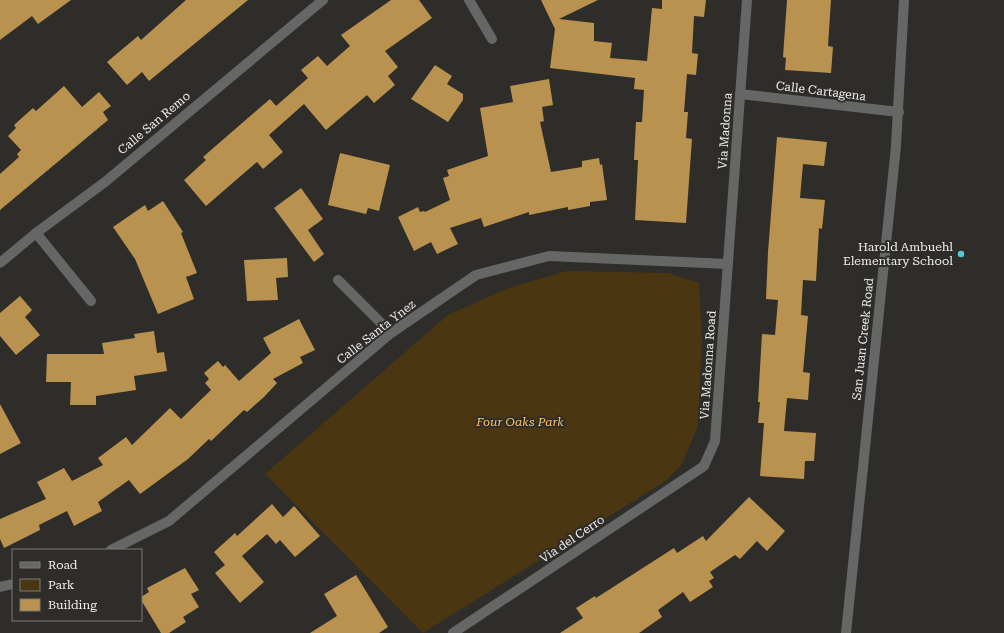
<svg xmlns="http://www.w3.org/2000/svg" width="1004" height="633" font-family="'Roboto Serif',serif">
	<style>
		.green { fill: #4b3612 }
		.building { fill: #ba924f }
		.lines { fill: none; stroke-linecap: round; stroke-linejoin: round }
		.minor { stroke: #656767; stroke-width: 10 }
		.poi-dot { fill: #52cbd8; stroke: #2f2d2a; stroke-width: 1.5 }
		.labels { text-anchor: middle; stroke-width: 4; stroke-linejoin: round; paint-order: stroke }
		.street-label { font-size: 12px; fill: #f0efed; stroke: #2f2d2a }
		.poi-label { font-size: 12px; fill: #f0efed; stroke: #2f2d2a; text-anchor: end }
		.park-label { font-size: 12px; font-style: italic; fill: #fcc467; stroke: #2f2d2a }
	</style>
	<rect width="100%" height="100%" fill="#2f2d2a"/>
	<!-- green -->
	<path class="green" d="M567 271 668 273 699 283 702 339 698 426 682 464 667 480 423 633 265 474 448 315 508 288Z"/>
	<!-- building -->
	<g class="building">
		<path d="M0 0H71L38 24 32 16 0 40Z"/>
		<path d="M186 0H248L149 81 142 72 127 85 107 62 138 36 141 40Z"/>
		<path d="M391 0H419L432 18 385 51 398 67 388 76 395 85 374 103 367 95 326 130 304 104 269 135 283 152 263 169 257 162 206 206 184 180 206 160 203 157 270 99 276 106 308 78 301 70 318 56 327 66 350 46 341 35Z"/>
		<path d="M541 0H598L559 19 594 23V41L612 43 610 58 647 61 652 8 662 9V0H706L704 17 694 16 692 53 698 54 696 75 687 74 684 112H688L686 138 692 139 686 223 635 220 638 160H634L636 122H642L644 90 634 89 635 78 550 68 555 29Z"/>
		<path d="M787 0H831L828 46 833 47 831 73 785 70 786 58 783 57Z"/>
		<path d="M435 65 452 76 447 84 463 94V100L448 122 411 99Z"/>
		<path d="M549 79 553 105 542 107 544 121 540 122 551 172 582 167V161L599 158 600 165 602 164 607 200 590 202V206L568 210V207L529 215V212L484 227 481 218 450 228 458 244 437 254 431 242 414 251 398 217 418 207 420 212 424 211 425 212 450 200 443 178 449 176 447 170 488 156 480 108 513 102 510 86Z"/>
		<path d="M64 86 82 107 99 92 111 106 103 112 108 120 0 210V174L19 157 17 154 21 150 8 136 16 128 14 125 33 108 36 111Z"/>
		<path d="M777 137 827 142 824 166 803 164 800 198 825 200 822 229 819 228 816 281 803 280 801 315 808 316 803 372 810 373 808 400 787 398 784 431 816 433 814 461H805L804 479 760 476 764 423H758L760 402H758L762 334 775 335 778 300 766 299 768 252Z"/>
		<path d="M340 153 390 165 379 211 368 208 366 214 328 205Z"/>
		<path d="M301 188 323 219 308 230 324 254 314 262 274 208Z"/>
		<path d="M163 201 183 232 181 233 197 273 186 277 194 299 158 314 135 259 113 227 145 205 148 211Z"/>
		<path d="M287 258 288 277 276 278 278 300 247 301 244 260Z"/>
		<path d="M20 296 32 310 25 317 40 335 16 355 0 336V313Z"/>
		<path d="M299 319 315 350 300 357 303 363 273 379 277 383 264 397 247 412 244 410 211 441 209 439 188 459 140 494 129 480 98 502 102 511 74 526 67 511 39 525 40 530 4 548 0 539V519L46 499 37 482 64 468 72 481 103 465 98 458 126 437 132 445 170 408 181 419 211 390 205 383 209 379 204 373 218 361 223 367 225 365 239 381 271 353 263 338Z"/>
		<path d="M154 331 157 353 164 352 167 371 134 376 136 390 96 396V405H70L71 382H46L47 354H104L102 343 135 338 134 334Z"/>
		<path d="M0 404 21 443 0 454Z"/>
		<path d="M749 497 785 531 767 551 757 541 740 559 735 555 710 572 714 578 709 581 713 587 690 602 683 592 658 610 662 617 639 633H560L583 618 576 608 595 596 596 598 674 548 677 553 703 536 706 541Z"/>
		<path d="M272 504 283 517 294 506 320 536 295 557 280 540 276 544 267 534 242 556 264 582 240 603 215 573 225 565 214 552 235 533 237 536Z"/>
		<path d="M185 568 199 590 191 594 199 607 183 617 186 622 169 633H161L141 600V597L149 592 147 588Z"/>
		<path d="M356 575 388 627 379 633H310L337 616 324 594Z"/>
	</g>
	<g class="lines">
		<!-- minor -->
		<g class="minor">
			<path d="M469 0 492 39"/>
			<path d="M740 94 899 112"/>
			<path d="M36 233 91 301"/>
			<path d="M0 263 36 233 105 182 323 0"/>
			<path d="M338 280 391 333"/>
			<path d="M111 550 169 521 391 333 476 275 549 256 728 264"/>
			<path d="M0 587 13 584"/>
			<path d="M453 633 704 466 715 441 747 0"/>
			<path d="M846 633 896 146 904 0"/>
		</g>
	</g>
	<!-- markers -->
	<circle class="poi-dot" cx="961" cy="254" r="4"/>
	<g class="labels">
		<!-- street labels -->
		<g class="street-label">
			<text transform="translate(821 91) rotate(7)" y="4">Calle Cartagena</text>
			<text transform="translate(154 123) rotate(-40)" y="4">Calle San Remo</text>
			<text transform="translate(725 131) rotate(-86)" y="4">Via Madonna</text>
			<text transform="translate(376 332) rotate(-38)" y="4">Calle Santa Ynez</text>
			<text transform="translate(863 339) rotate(-84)" y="4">San Juan Creek Road</text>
			<text transform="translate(708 365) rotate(-86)" y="4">Via Madonna Road</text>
			<text transform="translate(572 539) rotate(-34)" y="4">Via del Cerro</text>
		</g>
		<!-- poi labels -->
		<g class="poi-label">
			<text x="953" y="251">Harold Ambuehl<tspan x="953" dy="14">Elementary School</tspan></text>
		</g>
		<!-- park labels -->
		<g class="park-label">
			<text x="520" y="426">Four Oaks Park</text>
		</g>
	</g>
	<!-- legend -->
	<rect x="12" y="549" width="130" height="72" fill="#2f2d2a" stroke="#7c7b78"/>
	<rect x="20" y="562" width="20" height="6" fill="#656767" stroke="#7c7b78"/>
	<text x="48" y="569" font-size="12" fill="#f0efed">Road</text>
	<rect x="20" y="579" width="20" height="12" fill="#4b3612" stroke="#7c7b78"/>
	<text x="48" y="589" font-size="12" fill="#f0efed">Park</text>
	<rect x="20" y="599" width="20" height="12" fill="#ba924f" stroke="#7c7b78"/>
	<text x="48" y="609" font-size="12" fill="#f0efed">Building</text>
</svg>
